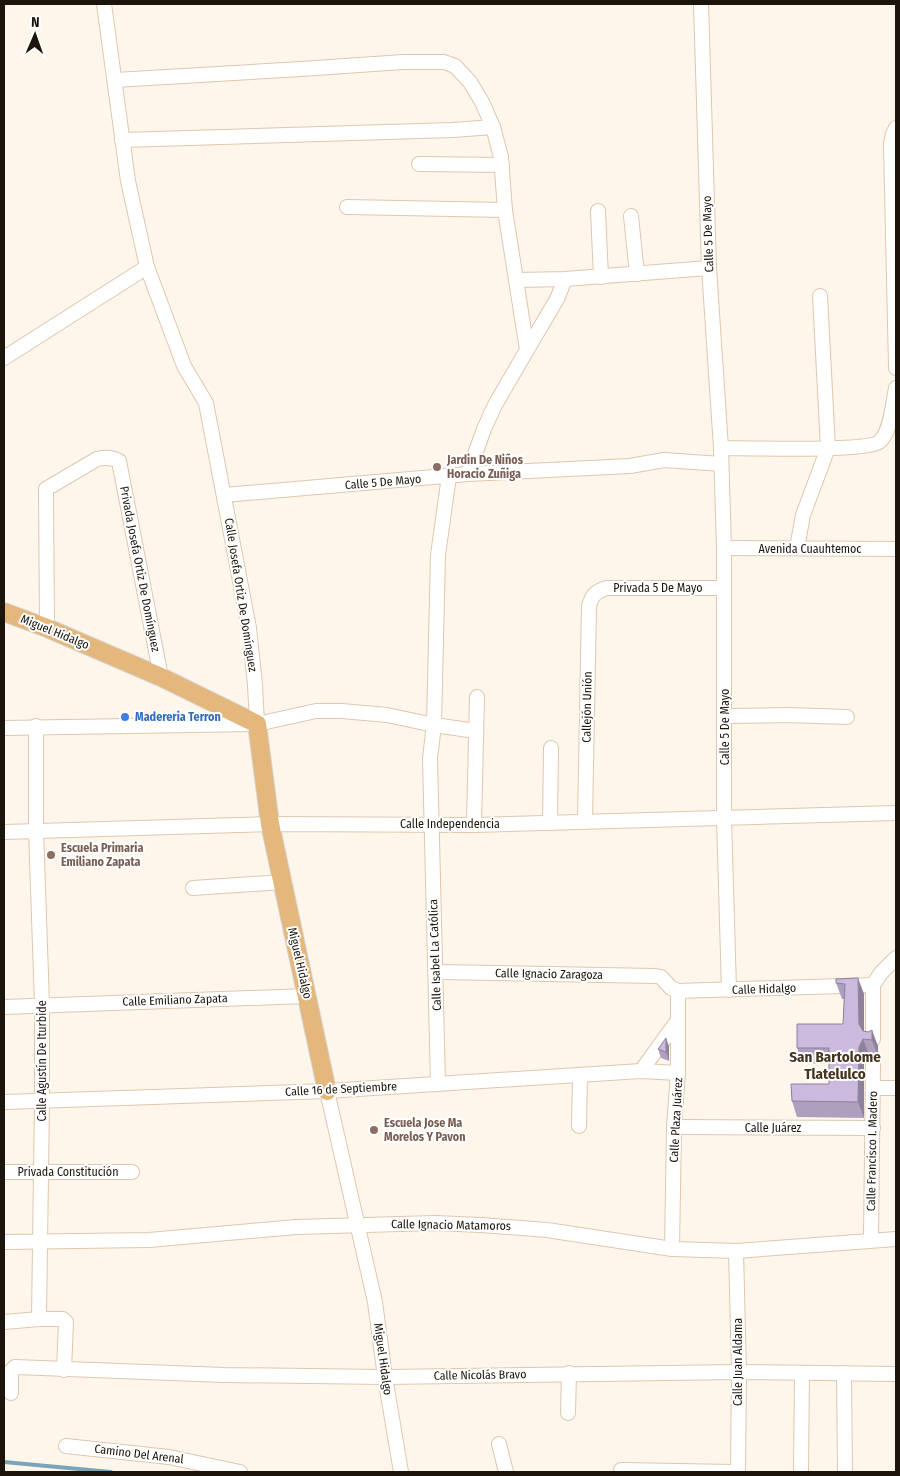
<svg xmlns="http://www.w3.org/2000/svg" width="900" height="1476" font-family="'Fira Sans Condensed',sans-serif">
	<style>
		.lines { fill: none; stroke-linecap: round; stroke-linejoin: round }
		.stream { stroke: #7ba4b9; stroke-width: 4 }
		.minor-casing { stroke: #ddc7ae; stroke-width: 16 }
		.major-casing { stroke: #d6d5d3; stroke-width: 20 }
		.minor { stroke: #fff; stroke-width: 14 }
		.major { stroke: #e4b77d; stroke-width: 18 }
		.wall { fill: #af9fbf }
		.shaded-wall { fill: #8e829b }
		.building { fill: #cbb9de; stroke: #8e829b }
		.education-dot { fill: #8d6e63; stroke: #fff; stroke-width: 2 }
		.shop-dot { fill: #3f7fe0; stroke: #fff; stroke-width: 2 }
		.labels { text-anchor: middle; stroke-width: 4; stroke-linejoin: round; paint-order: stroke }
		.street-label { font-size: 12px; fill: #1c150b; stroke: #fff }
		.education-label { font-size: 12px; font-weight: bold; fill: #785e54; stroke: #fff; text-anchor: start }
		.shop-label { font-size: 12px; font-weight: bold; fill: #366cbe; stroke: #fff; text-anchor: start }
		.quarter-label { font-size: 15px; font-weight: bold; fill: #45341e; stroke: #fff }
	</style>
	<rect width="100%" height="100%" fill="#fff6eb"/>
	<g class="lines">
		<!-- stream -->
		<path class="stream" d="M4 1462 111 1472"/>
		<defs>
			<g id="minor">
				<path d="M104 4 128 181 147 267 184 366 206 403 249 628 255 685 257 724"/>
				<path d="M701 4 709 268 721 448 724 548V818L729 990"/>
				<path d="M115 80 301 69 403 62H444L455 66 470 82 482 102 493 127"/>
				<path d="M896 128 893 134 891 144 896 368"/>
				<path d="M122 140 453 130 493 127 501 157 505 210 527 350 495 405 484 429 468 474"/>
				<path d="M419 164 502 165"/>
				<path d="M347 207 505 210"/>
				<path d="M598 211 601 277"/>
				<path d="M631 216 637 274"/>
				<path d="M517 280 565 279 709 268"/>
				<path d="M527 350 557 299 565 279"/>
				<path d="M4 358 147 267"/>
				<path d="M721 448C744 448 866 452 879 442 891 433 893 402 896 388"/>
				<path d="M224 495 468 474 630 466 664 460 721 464"/>
				<path d="M724 548 896 549"/>
				<path d="M797 548 803 515 828 448 820 296"/>
				<path d="M47 628 46 489 97 459C105 457 111 457 119 461L161 677"/>
				<path d="M725 716 788 715 847 717"/>
				<path d="M36 726V830L42 1004V1101L39 1319"/>
				<path d="M4 728 257 724 316 711H342L387 715 434 725 476 731"/>
				<path d="M585 821 589 606C592 595 596 591 607 588H724"/>
				<path d="M550 823 551 748"/>
				<path d="M474 825 477 697"/>
				<path d="M4 832 270 824 474 825 896 813"/>
				<path d="M193 888 283 882"/>
				<path d="M436 972 656 976 661 977 671 988 678 991 873 985"/>
				<path d="M873 985 881 973 896 958"/>
				<path d="M4 1007 307 996"/>
				<path d="M873 1039V985"/>
				<path d="M641 1071 678 1020"/>
				<path d="M438 1084 430 758 434 725 438 555 449 476"/>
				<path d="M873 1088H896"/>
				<path d="M327 1091 375 1302 385 1377 401 1472"/>
				<path d="M4 1102 327 1091 641 1071 678 1073"/>
				<path d="M579 1126 580 1076"/>
				<path d="M674 1127 873 1128"/>
				<path d="M4 1172H132"/>
				<path d="M871 1240 873 1063"/>
				<path d="M4 1242 149 1240 296 1227 435 1223 481 1225 547 1230 672 1249 736 1251 896 1239"/>
				<path d="M672 1249 674 1127 678 1073V991"/>
				<path d="M736 1251 739 1372 738 1472"/>
				<path d="M4 1322 39 1319H63L66 1322 64 1370"/>
				<path d="M844 1373 845 1472"/>
				<path d="M11 1393V1371L15 1367 224 1375 385 1377 739 1372 896 1374"/>
				<path d="M568 1413 569 1373"/>
				<path d="M499 1444 506 1472"/>
				<path d="M66 1446 169 1457 240 1472"/>
				<path d="M621 1470 735 1472"/>
				<path d="M801 1472 802 1373"/>
			</g>
			<path id="major" d="M4 612 47 628 161 677 257 724 270 824 327 1091"/>
		</defs>
		<!-- minor casing -->
		<use href="#minor" class="minor-casing"/>
		<!-- major casing -->
		<use href="#major" class="major-casing"/>
		<!-- minor -->
		<use href="#minor" class="minor"/>
		<!-- major -->
		<use href="#major" class="major"/>
	</g>
	<!-- wall -->
	<g class="wall">
		<path d="M836 979 864 994V1031L878 1046V1056L869 1055 864 1062V1118L797 1117 792 1101 829 1084V1063L803 1064 797 1048 843 1024 844 999H842L836 983Z"/>
		<path d="M666 1038 669 1047V1061L661 1058 658 1049Z"/>
	</g>
	<!-- shaded-wall -->
	<g class="shaded-wall">
		<path d="M858 978 864 994V1039L859 1024Z"/>
		<path d="M872 1030 878 1046V1056L872 1040Z"/>
		<path d="M666 1038 669 1047V1061L666 1052Z"/>
		<path d="M863 1039 869 1055 864 1062V1118L858 1102 859 1047Z"/>
	</g>
	<!-- building -->
	<g class="building">
		<path d="M858 978 859 1024 863 1031 868 1032 872 1030V1040L863 1039 859 1047 858 1102 792 1101 791 1084H829V1048H797V1024H843L845 984 836 983V979Z"/>
		<path d="M666 1038V1052L658 1049Z"/>
	</g>
	<!-- markers -->
	<g class="education-dot">
		<circle cx="437" cy="467" r="5"/>
		<circle cx="51" cy="855" r="5"/>
		<circle cx="374" cy="1130" r="5"/>
	</g>
	<circle class="shop-dot" cx="125" cy="717" r="5"/>
	<g class="labels">
		<!-- street labels -->
		<g class="street-label">
			<text transform="translate(708 234) rotate(-92)" y="4">Calle 5 De Mayo</text>
			<text transform="translate(383 482) rotate(-5)" y="4">Calle 5 De Mayo</text>
			<text x="810" y="553">Avenida Cuauhtemoc</text>
			<text transform="translate(140 569) rotate(79)" y="4">Privada Josefa Ortiz De Domínguez</text>
			<text x="658" y="592">Privada 5 De Mayo</text>
			<text transform="translate(241 595) rotate(81)" y="4">Calle Josefa Ortiz De Domínguez</text>
			<text transform="translate(55 632) rotate(22)" y="4">Miguel Hidalgo</text>
			<text transform="translate(587 707) rotate(-89)" y="4">Callejón Unión</text>
			<text transform="translate(725 727) rotate(-90)" y="4">Calle 5 De Mayo</text>
			<text x="450" y="828">Calle Independencia</text>
			<text transform="translate(435 955) rotate(-92)" y="4">Calle Isabel La Católica</text>
			<text transform="translate(300 963) rotate(77)" y="4">Miguel Hidalgo</text>
			<text transform="translate(549 974) rotate(1)" y="4">Calle Ignacio Zaragoza</text>
			<text transform="translate(764 989) rotate(-2)" y="4">Calle Hidalgo</text>
			<text transform="translate(175 1000) rotate(-2)" y="4">Calle Emiliano Zapata</text>
			<text transform="translate(42 1061) rotate(-90)" y="4">Calle Agustín De Iturbide</text>
			<text transform="translate(341 1089) rotate(-3)" y="4">Calle 16 de Septiembre</text>
			<text transform="translate(676 1120) rotate(-87)" y="4">Calle Plaza Juárez</text>
			<text x="773" y="1132">Calle Juárez</text>
			<text transform="translate(872 1151) rotate(-89)" y="4">Calle Francisco I. Madero</text>
			<text x="68" y="1176">Privada Constitución</text>
			<text transform="translate(451 1225) rotate(1)" y="4">Calle Ignacio Matamoros</text>
			<text transform="translate(383 1359) rotate(82)" y="4">Miguel Hidalgo</text>
			<text transform="translate(738 1362) rotate(-90)" y="4">Calle Juan Aldama</text>
			<text transform="translate(480 1375) rotate(-1)" y="4">Calle Nicolás Bravo</text>
			<text transform="translate(139 1454) rotate(7)" y="4">Camino Del Arenal</text>
		</g>
		<!-- education labels -->
		<g class="education-label">
			<text x="447" y="464">Jardin De Niños<tspan x="447" dy="14">Horacio Zuñiga</tspan></text>
			<text x="61" y="852">Escuela Primaria<tspan x="61" dy="14">Emiliano Zapata</tspan></text>
			<text x="384" y="1127">Escuela Jose Ma<tspan x="384" dy="14">Morelos Y Pavon</tspan></text>
		</g>
		<!-- shop labels -->
		<g class="shop-label">
			<text x="135" y="721">Madereria Terron</text>
		</g>
		<!-- quarter labels -->
		<g class="quarter-label">
			<text x="835" y="1062">San Bartolome<tspan x="835" dy="17">Tlatelulco</tspan></text>
		</g>
	</g>
	<!-- border -->
	<rect width="900" height="1476" fill="none" stroke="#1c150b" stroke-width="10"/>
	<!-- north arrow -->
	<g transform="translate(35 35) rotate(2)" stroke="#ffffff" stroke-width="4" paint-order="stroke">
	<path d="M0-4L9 19L0 12L-9 19Z" fill="#1c150b"/>
	<text y="-8" font-size="14" font-weight="bold" text-anchor="middle" fill="#1c150b">N</text>
	</g>
</svg>
